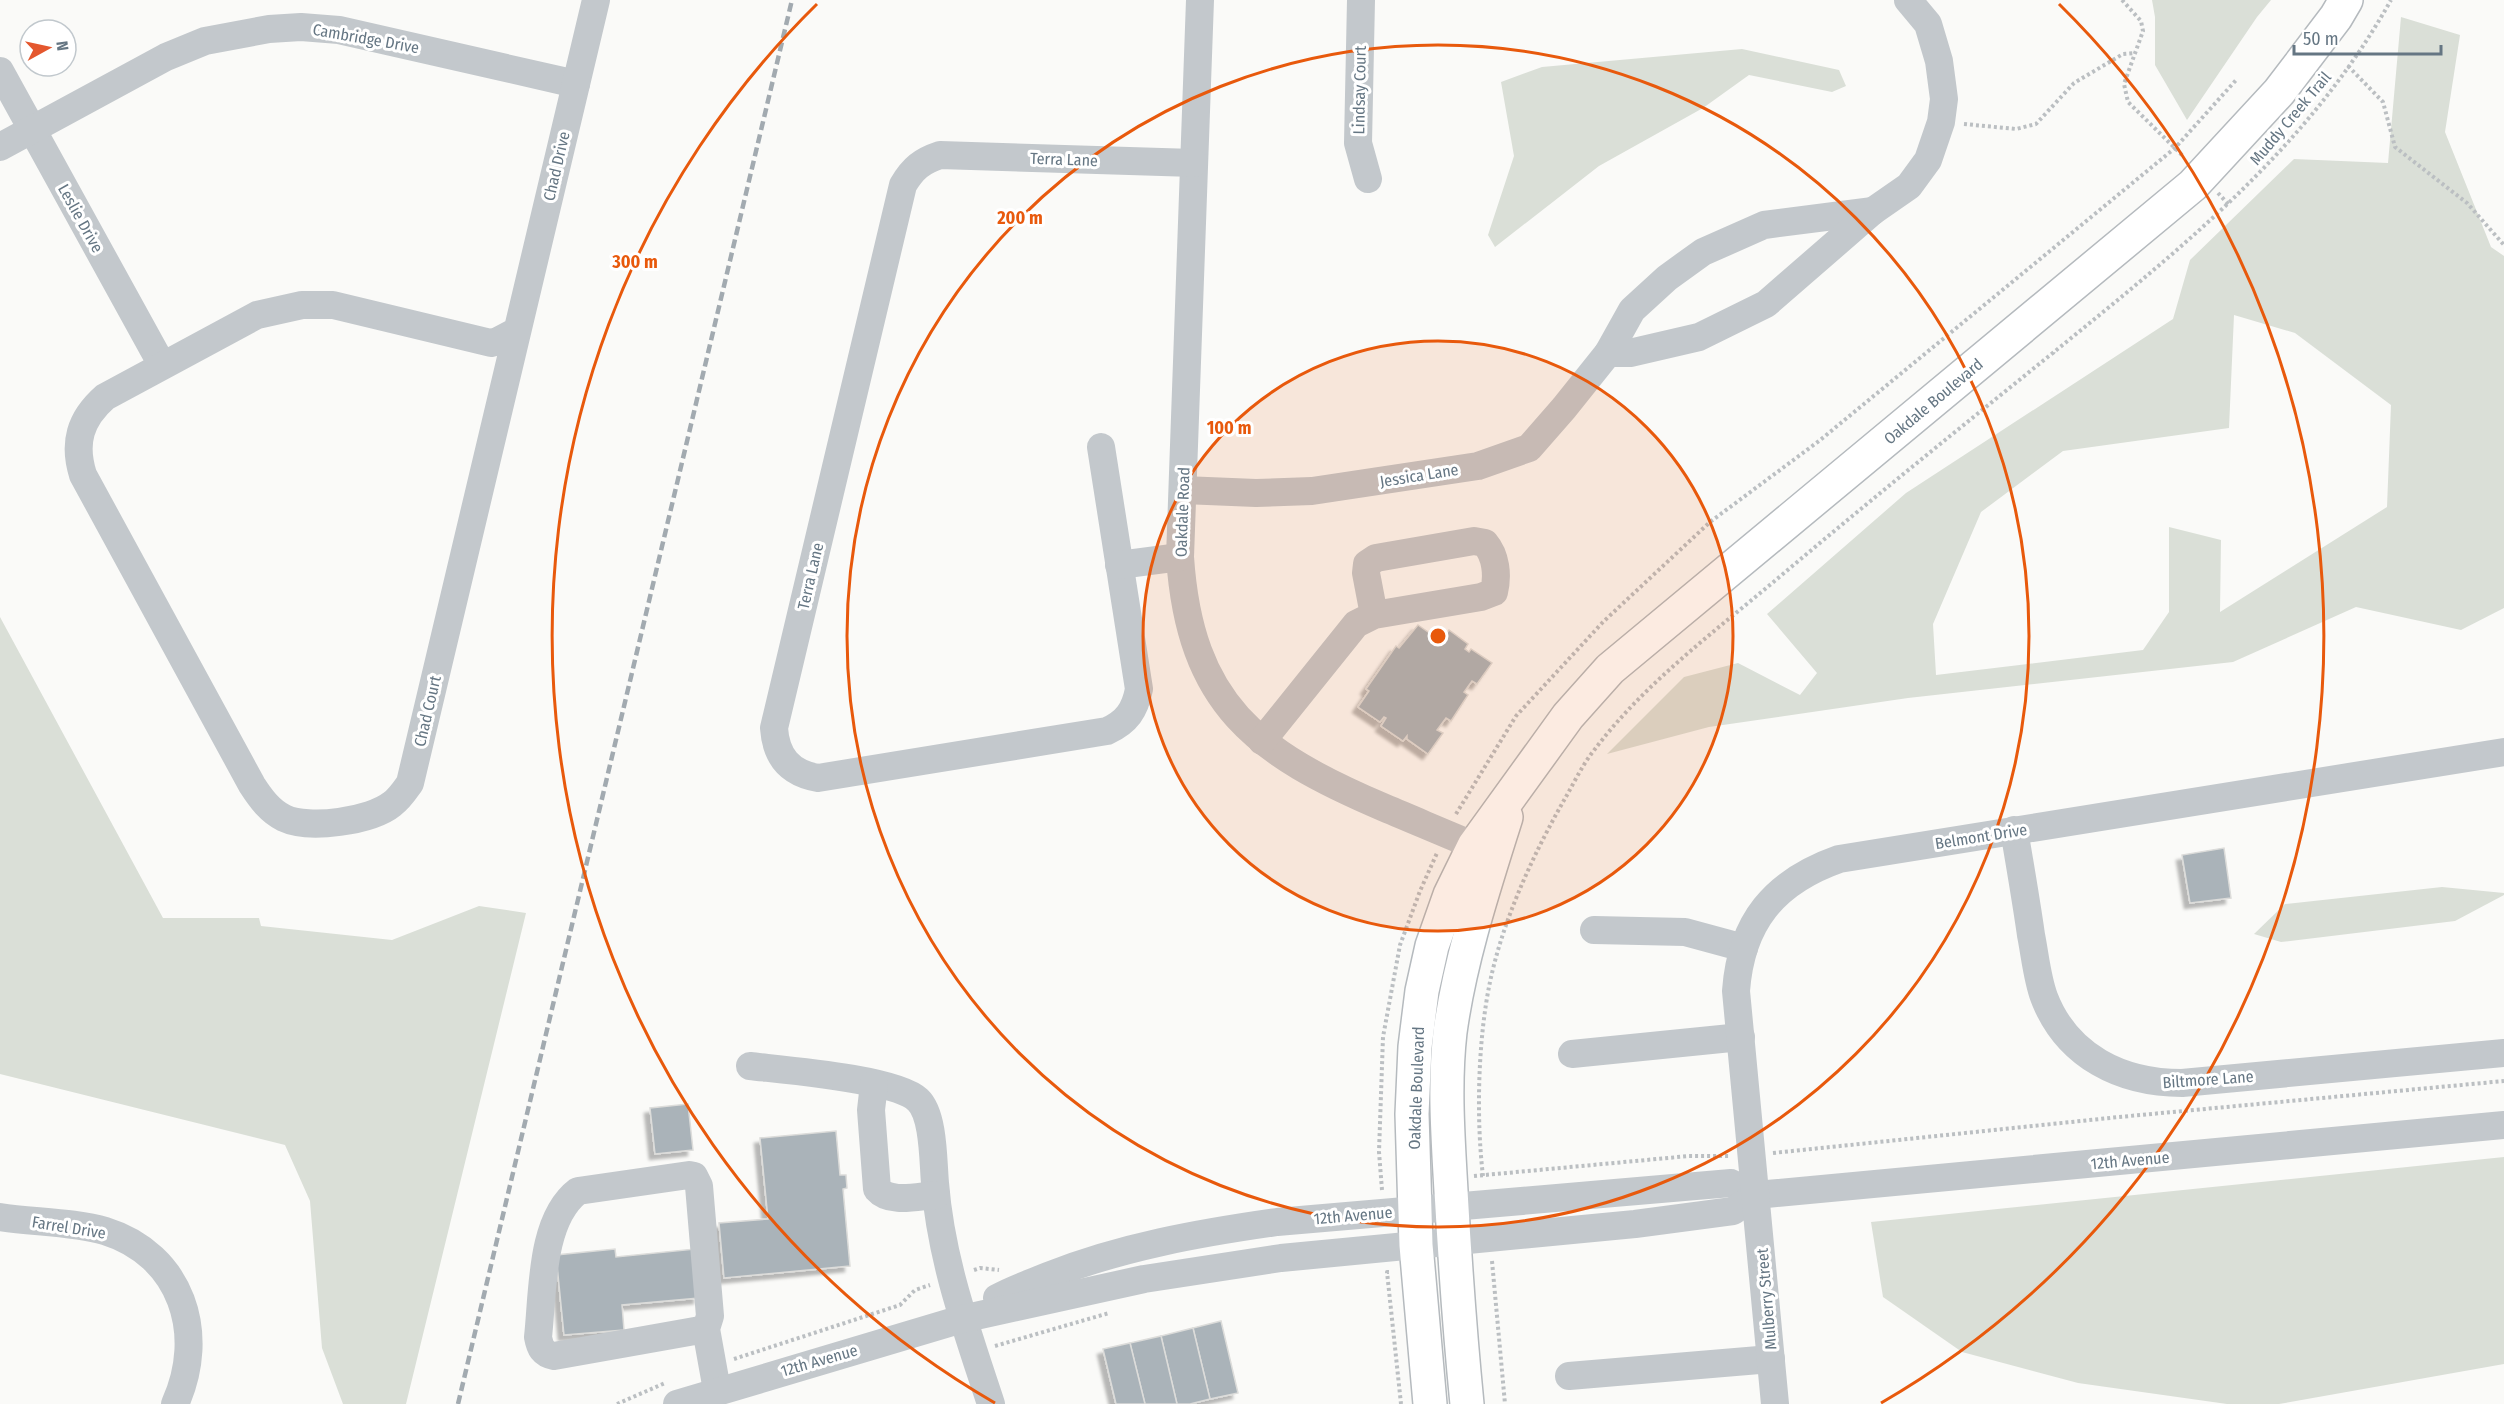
<svg xmlns="http://www.w3.org/2000/svg" width="2504" height="1404" font-family="'Fira Sans Condensed',sans-serif">
	<style>
		.green { fill: #dadfd7; fill-rule: evenodd }
		.building { fill: #aab3b9; stroke: #dcdcda; stroke-width: 1.5; filter: url(#shadow) }
		.lines { fill: none; stroke-linecap: round; stroke-linejoin: round }
		.major-casing { stroke: #b5babe; stroke-width: 36 }
		.path { stroke: #bbbfc2; stroke-width: 4; stroke-dasharray: 3 3; stroke-linecap: butt }
		.minor { stroke: #c3c8cc; stroke-width: 28 }
		.major { stroke: #fff; stroke-width: 33 }
		.rail { stroke: #a2aab0; stroke-width: 4.5; stroke-dasharray: 9 4.5; stroke-linecap: butt }
		.ring { fill: none; stroke: #e8590c; stroke-width: 3 }
		.labels { text-anchor: middle; stroke-width: 6; stroke-linejoin: round; paint-order: stroke }
		.street-label { font-size: 16px; fill: #657683; stroke: #fff }
		.centre { fill: #e8590c; stroke: #fff; stroke-width: 3 }
		.ring-label { font-size: 18px; text-anchor: middle; font-weight: bold; fill: #e8590c; stroke: #fff; stroke-width: 6; stroke-linejoin: round; paint-order: stroke }
	</style>
	<defs>
		<filter id="shadow"><feDropShadow dx="-5.5" dy="5.5" stdDeviation="1.5" flood-color="#0004"/></filter>
	</defs>
	<rect width="100%" height="100%" fill="#fafaf8"/>
	<!-- green -->
	<g class="green">
		<path d="M2152 0H2271L2257 17 2187 120 2155 65V17Z"/>
		<path d="M2401 17 2460 35 2445 132 2491 247 2504 256V608L2461 630 2356 607 2233 662 1908 698 1709 727 1607 754 1684 677 1738 663 1800 695 1817 673 1767 614 1906 493 2173 319 2190 260 2294 159 2388 163ZM2234 315 2295 333 2391 405 2387 507 2220 612 2221 540 2169 527V612L2143 650 1936 675 1933 624 1981 512 2063 451 2229 428Z"/>
		<path d="M1742 49 1839 70 1846 86 1832 92 1749 75 1703 108 1599 166 1495 247 1488 235 1514 156 1501 82 1542 67Z"/>
		<path d="M0 617 163 918H259L261 926 392 940 479 906 526 913 406 1404H343L322 1348 310 1201 285 1145 0 1074Z"/>
		<path d="M2442 887 2504 893V895L2455 921 2281 942 2254 934 2285 904Z"/>
		<path d="M2504 1157V1364L2279 1404H2227L2078 1383 1962 1352 1883 1297 1871 1222Z"/>
	</g>
	<!-- building -->
	<g class="building">
		<path d="M1418 625 1441 641 1449 630 1468 644 1465 649 1469 652 1471 649 1492 663 1477 684 1472 681 1464 692 1468 695 1451 721 1446 718 1437 730 1443 733 1428 754 1407 739V736L1403 741 1381 726 1386 718 1384 717 1380 722 1358 707 1369 691 1366 689 1396 646 1399 648Z"/>
		<path d="M2224 848 2231 898 2190 903 2182 855Z"/>
		<path d="M688 1104 693 1150 655 1154 650 1108Z"/>
		<path d="M836 1131 840 1175H846L847 1188 843 1189 850 1266 724 1278 719 1223 768 1219 760 1138Z"/>
		<path d="M615 1249 616 1257 695 1249 699 1298 622 1305 624 1330 564 1335 556 1255Z"/>
		<path d="M1221 1321 1238 1393 1210 1399 1193 1328Z"/>
		<path d="M1193 1328 1210 1399 1190 1404H1177L1161 1336Z"/>
		<path d="M1161 1336 1177 1404H1145L1130 1343Z"/>
		<path d="M1130 1343 1145 1404H1116L1103 1349Z"/>
	</g>
	<g class="lines">
		<defs>
			<g id="major">
				<path d="M1430 1404 1416 1245 1412 1114 1415 1047 1422 991 1432 946 1450 895 1474 846 1568 716 1610 669 2193 185 2279 92 2336 17 2346 0"/>
				<path d="M1467 1404C1460 1333 1455 1262 1451 1191 1448 1138 1444 1085 1450 1032 1460 959 1484 887 1506 817"/>
			</g>
		</defs>
		<!-- major casing -->
		<use href="#major" class="major-casing"/>
		<!-- path -->
		<g class="path">
			<path d="M2122 0 2141 21 2143 31 2124 84 2128 102 2184 157"/>
			<path d="M2348 66 2383 102 2395 147 2467 203 2504 245"/>
			<path d="M1964 124 2016 129 2036 124 2074 83 2123 54 2135 53"/>
			<path d="M2218 193 2229 205"/>
			<path d="M1456 814 1516 716 1603 622 1710 522 1819 441 2175 148 2237 79"/>
			<path d="M1773 1153 2119 1117 2504 1081"/>
			<path d="M1474 1176 1689 1156H1730"/>
			<path d="M1483 1176C1476 1118 1478 1039 1490 982 1503 920 1532 857 1563 802 1573 785 1582 765 1595 749 1645 683 1714 632 1777 579 1868 502 1961 427 2054 352 2183 247 2308 148 2391 0"/>
			<path d="M1382 1190 1379 1152 1383 1037 1400 945 1420 891 1437 853"/>
			<path d="M1492 1261 1505 1404"/>
			<path d="M974 1270 980 1268 999 1270"/>
			<path d="M1389 1272H1387L1401 1404"/>
			<path d="M995 1346 1109 1313"/>
			<path d="M734 1359 900 1305 915 1290 930 1285"/>
			<path d="M617 1404 665 1383"/>
		</g>
		<!-- minor -->
		<g class="minor">
			<path d="M1200 0 1180 557C1190 705 1256 753 1385 808 1421 823 1458 839 1495 854"/>
			<path d="M1361 0 1358 143 1368 179"/>
			<path d="M0 71 162 365"/>
			<path d="M0 147 166 57 205 41 269 29 301 27 339 30 576 84"/>
			<path d="M517 331 498 341 491 343 333 305H302L257 315 105 397C80 419 73 443 83 475L252 785C261 799 270 811 284 818 309 830 371 821 392 804 400 798 405 790 410 783L596 0"/>
			<path d="M1608 353 1632 310 1667 278 1703 252 1764 225 1873 211"/>
			<path d="M1101 447 1139 689C1135 710 1127 722 1107 731L818 778C790 773 776 757 774 728L903 185C913 168 922 161 940 155L1194 163"/>
			<path d="M1183 490 1256 493 1312 491 1478 466 1529 448 1564 408 1608 353H1630L1699 337 1766 304 1873 211 1909 186 1928 160 1941 122 1944 99 1939 61 1928 24 1908 0"/>
			<path d="M1119 565 1180 557"/>
			<path d="M1262 741 1356 624 1374 615 1481 597 1494 592C1498 575 1496 556 1485 543L1474 541 1376 558 1367 564 1366 573 1374 615"/>
			<path d="M2014 830C2020 865 2026 900 2031 935 2035 955 2037 978 2044 997 2067 1057 2122 1083 2182 1083L2504 1053"/>
			<path d="M1594 930 1685 932 1744 948"/>
			<path d="M1572 1054 1741 1037"/>
			<path d="M750 1066C784 1070 897 1079 918 1100 934 1115 933 1162 935 1183 941 1260 967 1331 991 1404"/>
			<path d="M874 1084 871 1110 877 1189C890 1204 918 1196 936 1195"/>
			<path d="M0 1217C32 1222 75 1222 105 1231 182 1255 207 1334 175 1404"/>
			<path d="M997 1298C1013 1289 1031 1283 1048 1276 1121 1247 1199 1233 1277 1222L1731 1183 1756 1195"/>
			<path d="M706 1329 554 1356C543 1354 540 1348 538 1337 543 1293 540 1220 578 1191L689 1175 694 1176 699 1186 710 1316 706 1329 717 1390"/>
			<path d="M1569 1376 1771 1359"/>
			<path d="M677 1404 962 1319 1144 1279 1281 1258 1635 1224 1733 1211 1756 1195 2504 1125"/>
			<path d="M1775 1404 1736 991C1741 922 1774 882 1839 859L2504 752"/>
		</g>
		<!-- major -->
		<use href="#major" class="major"/>
		<!-- rail -->
		<path class="rail" d="M458 1404 792 0"/>
	</g>
	<!-- distance rings -->
	<circle cx="1438" cy="636" r="295" fill="#e8590c" fill-opacity=".12"/>
	<g class="ring">
		<circle cx="1438" cy="636" r="295"/>
		<circle cx="1438" cy="636" r="591"/>
		<path d="M995 1403A886 886 0 0 1 817 4M2059 4A886 886 0 0 1 1881 1403"/>
	</g>
	<g class="labels">
		<!-- street labels -->
		<g class="street-label">
			<text transform="translate(366 38) rotate(10)" y="6">Cambridge Drive</text>
			<text transform="translate(1359 90) rotate(-89)" y="6">Lindsay Court</text>
			<text transform="translate(2290 118) rotate(-50)" y="6">Muddy Creek Trail</text>
			<text transform="translate(1064 159) rotate(2)" y="6">Terra Lane</text>
			<text transform="translate(556 166) rotate(-77)" y="6">Chad Drive</text>
			<text transform="translate(81 218) rotate(61)" y="6">Leslie Drive</text>
			<text transform="translate(1933 401) rotate(-40)" y="6">Oakdale Boulevard</text>
			<text transform="translate(1419 475) rotate(-9)" y="6">Jessica Lane</text>
			<text transform="translate(1182 512) rotate(-88)" y="6">Oakdale Road</text>
			<text transform="translate(810 576) rotate(-77)" y="6">Terra Lane</text>
			<text transform="translate(427 711) rotate(-77)" y="6">Chad Court</text>
			<text transform="translate(1981 836) rotate(-9)" y="6">Belmont Drive</text>
			<text transform="translate(2208 1079) rotate(-4)" y="6">Biltmore Lane</text>
			<text transform="translate(1416 1088) rotate(-88)" y="6">Oakdale Boulevard</text>
			<text transform="translate(2130 1160) rotate(-5)" y="6">12th Avenue</text>
			<text transform="translate(1353 1215) rotate(-5)" y="6">12th Avenue</text>
			<text transform="translate(69 1227) rotate(9)" y="6">Farrel Drive</text>
			<text transform="translate(1766 1299) rotate(-95)" y="6">Mulberry Street</text>
			<text transform="translate(819 1360) rotate(-16)" y="6">12th Avenue</text>
		</g>
	</g>
	<circle cx="1438" cy="636" r="9" class="centre"/>
	<g class="ring-label">
		<text x="1020" y="224">200 m</text>
		<text x="635" y="268">300 m</text>
		<text x="1229" y="434">100 m</text>
	</g>
	<!-- north arrow -->
	<g transform="translate(48 48) rotate(82)"><circle r="28" fill="#ffffff" stroke="#c1c8cd" stroke-width="1.5"/>
	<path d="M0-4.5L10 22L0 15L-10 22Z" fill="#e4572e"/>
	<text y="-9" font-size="16" font-weight="bold" text-anchor="middle" fill="#657683">N</text>
	</g>
	<!-- scale -->
	<path d="M2294 45v9h147v-9" fill="none" stroke="#657683" stroke-width="3"/>
	<text x="2303" y="45" font-size="18" fill="#657683" stroke="#ffffff" stroke-width="4.5" paint-order="stroke">50 m</text>
</svg>
